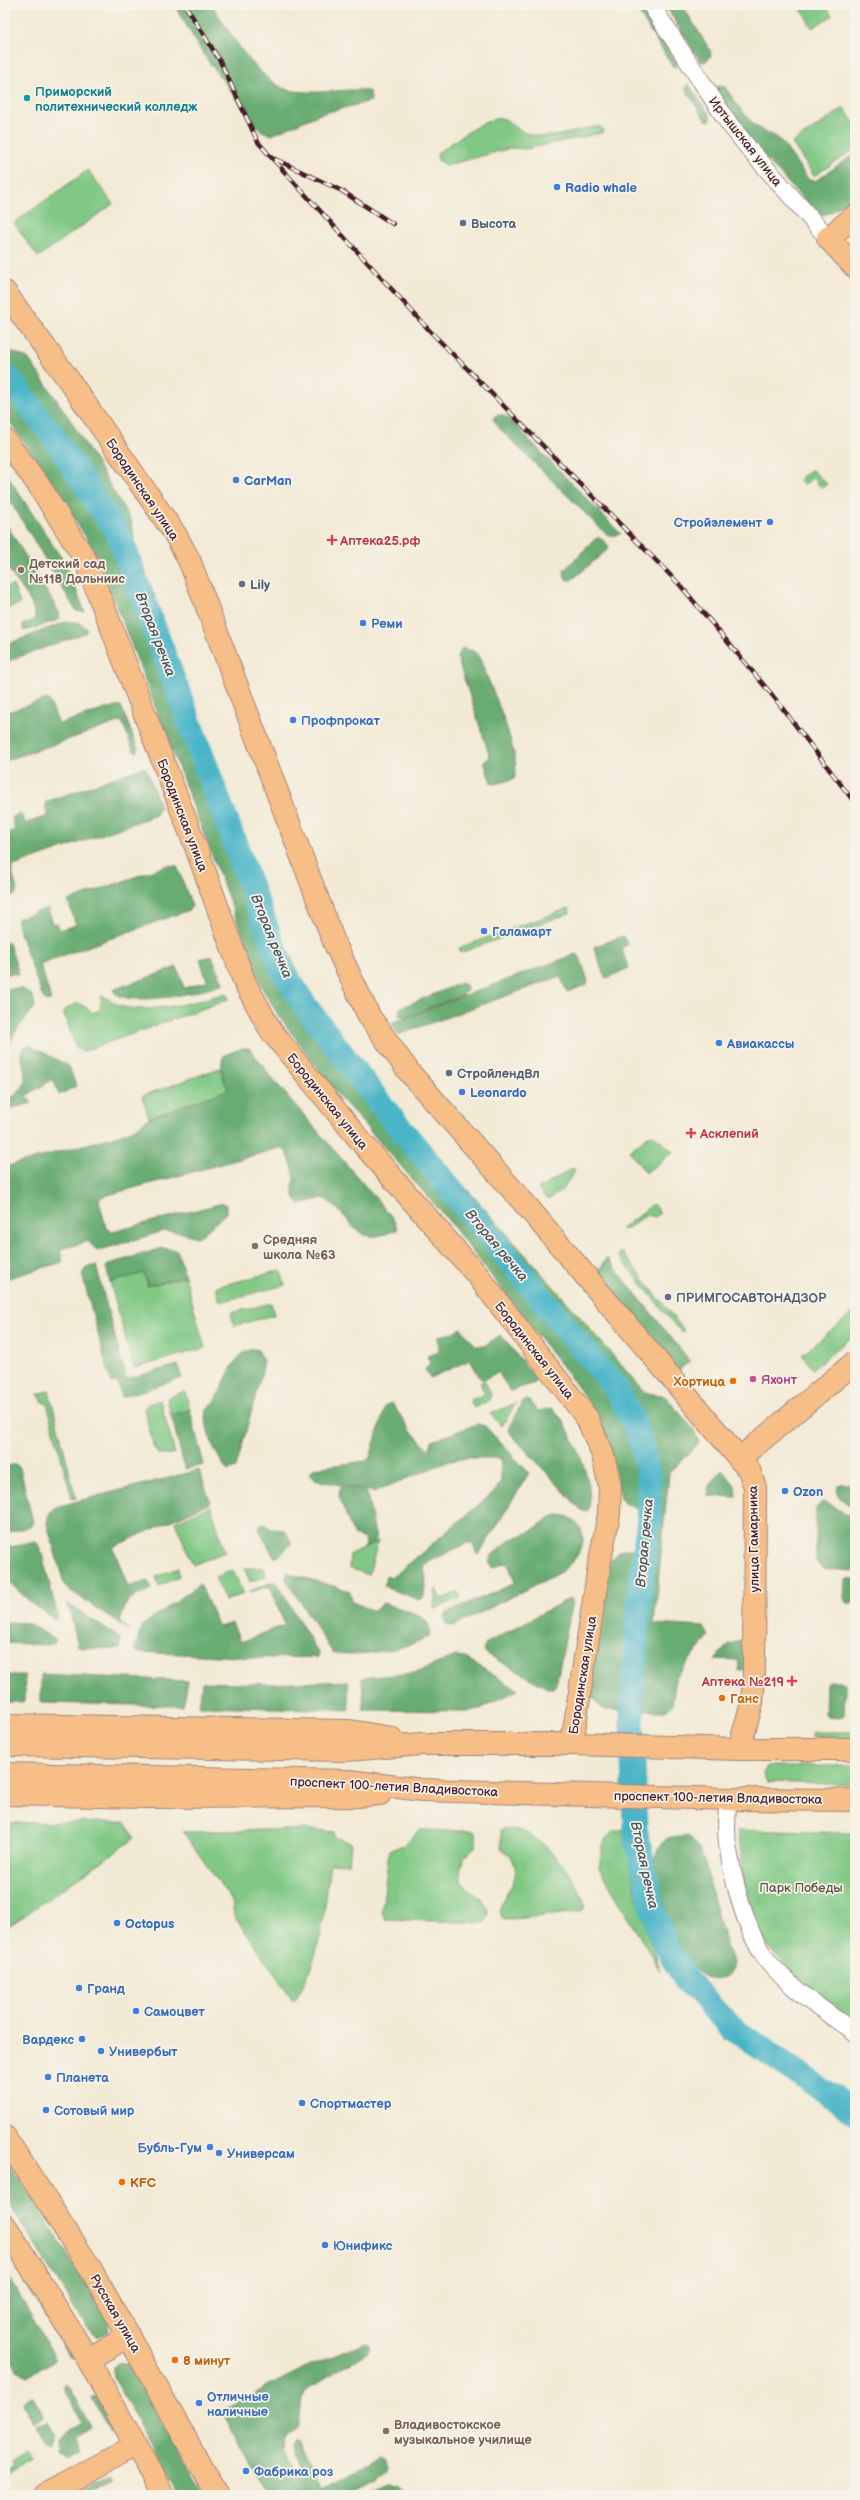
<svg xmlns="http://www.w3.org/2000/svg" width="860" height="2500" font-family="'Balsamiq Sans',sans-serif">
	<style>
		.green { fill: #80c884; stroke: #657458 }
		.forest { fill: #68ac72; stroke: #59664e }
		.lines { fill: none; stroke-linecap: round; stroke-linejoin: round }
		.river { stroke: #4bb5c8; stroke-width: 25 }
		.minor-casing { stroke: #9e8480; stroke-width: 19 }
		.major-casing { stroke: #9e8480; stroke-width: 24 }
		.highway-casing { stroke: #9e8480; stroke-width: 24 }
		.minor { stroke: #fff; stroke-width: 17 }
		.major { stroke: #f7be87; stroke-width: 22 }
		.highway { stroke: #f7be87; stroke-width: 22 }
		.rail-casing { stroke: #4a1f2b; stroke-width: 4.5 }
		.rail { stroke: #f7f3e8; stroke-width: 3; stroke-dasharray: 9; stroke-linecap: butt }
		.culture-dot { fill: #0f9aa8; stroke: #f7f3e8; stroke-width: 1.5 }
		.shop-dot { fill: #3f7fe0; stroke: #f7f3e8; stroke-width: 1.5 }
		.service-dot { fill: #5c6f8a; stroke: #f7f3e8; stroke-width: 1.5 }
		.health-dot { fill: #e0444e; stroke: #f7f3e8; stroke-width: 1.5 }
		.education-dot { fill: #8d6e63; stroke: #f7f3e8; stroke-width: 1.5 }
		.hotel-dot { fill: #d1479c; stroke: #f7f3e8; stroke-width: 1.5 }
		.food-dot { fill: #e8710a; stroke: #f7f3e8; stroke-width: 1.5 }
		.labels { text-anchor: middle; stroke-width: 3.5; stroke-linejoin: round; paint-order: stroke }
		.culture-label { font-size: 13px; font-weight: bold; fill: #0d838f; stroke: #f7f3e8; text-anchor: start }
		.street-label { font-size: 13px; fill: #4a1f2b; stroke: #f7f3e8 }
		.shop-label { font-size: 13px; font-weight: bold; fill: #366cbe; stroke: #f7f3e8; text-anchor: start }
		.service-label { font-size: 13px; font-weight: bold; fill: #4e5e75; stroke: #f7f3e8; text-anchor: start }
		.health-label { font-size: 13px; font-weight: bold; fill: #be3a42; stroke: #f7f3e8; text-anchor: start }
		.education-label { font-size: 13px; font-weight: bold; fill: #785e54; stroke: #f7f3e8; text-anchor: start }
		.hotel-label { font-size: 13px; font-weight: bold; fill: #b23c85; stroke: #f7f3e8; text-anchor: start }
		.food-label { font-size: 13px; font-weight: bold; fill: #c56008; stroke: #f7f3e8; text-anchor: start }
		.park-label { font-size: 13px; fill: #5a5246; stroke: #f7f3e8 }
		.water-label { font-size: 14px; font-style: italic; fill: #4a5462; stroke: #f7f3e8 }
	</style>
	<rect width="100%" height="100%" fill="#f7f3e8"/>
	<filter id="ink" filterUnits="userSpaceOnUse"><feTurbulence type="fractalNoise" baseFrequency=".025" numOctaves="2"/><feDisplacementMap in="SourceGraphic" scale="8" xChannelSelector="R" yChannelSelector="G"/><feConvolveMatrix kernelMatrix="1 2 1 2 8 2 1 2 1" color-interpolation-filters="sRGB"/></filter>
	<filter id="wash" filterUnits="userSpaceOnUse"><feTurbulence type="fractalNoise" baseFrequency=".012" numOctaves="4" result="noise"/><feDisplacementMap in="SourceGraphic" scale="16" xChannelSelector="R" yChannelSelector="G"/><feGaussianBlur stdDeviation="0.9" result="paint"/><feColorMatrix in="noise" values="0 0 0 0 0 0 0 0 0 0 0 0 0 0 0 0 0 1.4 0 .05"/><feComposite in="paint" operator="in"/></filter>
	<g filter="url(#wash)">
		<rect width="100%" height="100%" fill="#f3ead5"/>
		<!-- green -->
		<g class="green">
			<path d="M799 5H826L832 16 812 28Z"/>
			<path d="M844 108 855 124V149L814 176 792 143Z"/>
			<path d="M501 118C511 120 517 131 528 134 550 141 577 130 599 126L604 130 602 133 526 149 511 148 452 164 446 165 438 160 437 153C456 141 478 121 501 118Z"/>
			<path d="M88 170 113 204 38 257 14 223Z"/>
			<path d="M812 470 827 484 822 488 812 478 805 485 799 480 809 471Z"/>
			<path d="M13 585 20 604 5 609V588Z"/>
			<path d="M569 908 570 913 460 953 459 948Z"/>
			<path d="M225 993 229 998 227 1000 82 1052 76 1047 63 1012 69 1007 78 1003 87 1008 91 1013 100 1010 102 995C108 998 115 1004 121 1006 145 1015 202 1001 225 993Z"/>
			<path d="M220 1068 228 1090 149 1118 142 1096Z"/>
			<path d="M654 1135 673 1152 646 1173 629 1151 648 1136Z"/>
			<path d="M573 1168 575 1171 562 1190 548 1200 538 1189Z"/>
			<path d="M653 1204 660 1213 655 1217 646 1215 628 1229H621Z"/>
			<path d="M622 1252 684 1330 682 1332 679 1327 677 1328 618 1255Z"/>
			<path d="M281 1270 285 1285 220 1302 216 1287Z"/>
			<path d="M144 1272 148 1286 185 1276 205 1348 134 1368 110 1282Z"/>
			<path d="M271 1303 274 1315 234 1326 231 1313Z"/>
			<path d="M853 1313 855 1334 813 1369 802 1355Z"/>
			<path d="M485 1381 491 1394 489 1401 474 1408 470 1400 485 1394 480 1383Z"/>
			<path d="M49 1391 76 1498 72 1499 47 1404 43 1402 38 1394Z"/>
			<path d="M185 1391 190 1410 171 1415 167 1398Z"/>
			<path d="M160 1400 175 1453 165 1455 158 1454 154 1448 144 1409 148 1404Z"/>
			<path d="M516 1403 502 1426 490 1414Z"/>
			<path d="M211 1506 225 1552 193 1565 175 1522Z"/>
			<path d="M378 1541 369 1575 349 1568 350 1554Z"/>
			<path d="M178 1568 179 1577 159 1586 156 1577Z"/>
			<path d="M244 1568H263L266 1576 250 1582Z"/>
			<path d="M233 1570 243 1594 225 1601 215 1577Z"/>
			<path d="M436 1589 441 1599 458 1592 460 1598 434 1609Z"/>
			<path d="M812 1732H855V1738L812 1737Z"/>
			<path d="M767 1766H855V1785L767 1782 763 1774Z"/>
			<path d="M125 1822 134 1839 5 1929V1823Z"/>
			<path d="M305 1829 334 1832 335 1837 351 1844 349 1864 330 1863C324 1911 322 1960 294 2001L234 1916 232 1901 183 1832Z"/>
			<path d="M503 1829C509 1829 516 1829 522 1831 545 1839 582 1883 585 1907L581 1912 504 1920C486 1900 540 1877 501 1848V1830Z"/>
			<path d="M419 1830 473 1831 476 1833V1846L464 1857C462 1864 459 1871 461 1878 466 1895 499 1900 484 1923L385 1919 382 1911 389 1850 403 1846Z"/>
			<path d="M738 1830 855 1833V2027L801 1983 760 1938 745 1888Z"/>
			<path d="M615 1831H623L625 1833 636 1895 660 1970 599 1868 603 1845 606 1838Z"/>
			<path d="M27 2452 32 2459 5 2476V2471L13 2466 11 2462Z"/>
		</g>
		<!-- forest -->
		<g class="forest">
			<path d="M174 5H212C228 30 259 83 289 90 313 95 339 89 363 90L370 92 371 101 320 114 272 135 260 130 206 58Z"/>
			<path d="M634 5H641L676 61 677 67 672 66Z"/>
			<path d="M665 5H682L710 50 711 56 705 62 700 61Z"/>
			<path d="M688 84 710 115V121L705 120 685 88Z"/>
			<path d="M720 85 724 86C735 101 745 118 760 129 767 135 775 134 781 141L809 180 815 181 855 154V196L830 213 819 216 753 145 715 88Z"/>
			<path d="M5 349 28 358 71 421 131 520 135 544 270 908 306 992 358 1064 394 1107 569 1304 645 1393 662 1395 667 1398 694 1430 699 1443 669 1473 654 1624 704 1627 709 1636 676 1677 672 1705 666 1711 605 1710C591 1701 591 1690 591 1674L610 1561C625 1543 623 1553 638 1547L642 1515 641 1511 624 1503 621 1498 610 1450 600 1420 577 1386 445 1216 338 1095 278 1015 264 991 97 555 50 480 5 415Z"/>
			<path d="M496 415H504L511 421 621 534 610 536 604 532 498 427 493 418Z"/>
			<path d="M5 472 66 565 85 612 76 611 5 492Z"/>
			<path d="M5 522 59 612 60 617 58 620 29 630H23V624L35 620C36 597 9 579 5 559 3 548 5 534 5 522Z"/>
			<path d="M600 537 609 546 607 550 573 579 568 581 565 578 564 570 595 539Z"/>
			<path d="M68 621 80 623 87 629 85 633 5 662V645Z"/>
			<path d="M462 648 476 652 480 659C489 683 524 758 514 779L495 784 491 783 484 762 490 757 457 657Z"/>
			<path d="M46 699 49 700 59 724 105 709 121 706 138 749 137 752 133 750 122 721 5 761V713Z"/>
			<path d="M141 768H146L160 806 156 815 11 867 17 890 15 895H7L5 889V834L15 830 12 818 14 816 21 814 26 823 48 816 45 804 46 802Z"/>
			<path d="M168 865 177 866 192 906 189 910 40 964 51 999 47 1001 43 998 18 928 17 922 19 918 48 908 53 924 57 923 59 930 76 925 68 901Z"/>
			<path d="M623 936 628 944 621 949 629 968 607 978 604 976 594 947Z"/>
			<path d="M5 942 9 943 19 974H5Z"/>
			<path d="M576 954 580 957 588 981 586 985 567 992 561 978 558 977 398 1035 391 1023Z"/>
			<path d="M212 956 223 983 221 985C202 992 127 1009 113 991L115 989 177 967 184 988 207 981 200 959Z"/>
			<path d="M461 983 466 985 467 989 463 995 404 1017 399 1015 400 1008Z"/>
			<path d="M5 989C21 987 34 989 35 1007L15 1032 8 1048 5 1049Z"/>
			<path d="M29 1045 69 1066 76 1086 59 1095 53 1079 26 1096 32 1103 9 1109 6 1106C9 1096 20 1094 24 1085 28 1072 19 1060 23 1048Z"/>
			<path d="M243 1048H249L277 1084 392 1217 398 1229C351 1251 356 1217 323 1198L299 1204C291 1195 293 1188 294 1177 294 1169 289 1157 285 1150L280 1148 101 1197 99 1200 106 1228 112 1232 223 1203 226 1205V1213L203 1234 197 1237 179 1232 164 1231 97 1251 88 1241 60 1250 63 1262 5 1279V1167L119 1135 136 1128 149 1118 228 1090C224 1077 218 1068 224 1055Z"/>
			<path d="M163 1248 177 1250 185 1276 148 1286 144 1273 110 1282 106 1267 109 1264Z"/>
			<path d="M607 1258 690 1361 678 1371 597 1274Z"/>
			<path d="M96 1265 126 1379 178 1365 182 1378 122 1397 117 1382 111 1383 82 1274 86 1268Z"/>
			<path d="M461 1328 476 1346H484L501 1335 535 1377V1383L510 1391 498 1372 483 1380 480 1378 470 1360 430 1378 425 1370 430 1363 427 1356 439 1352 438 1336 453 1333Z"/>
			<path d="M253 1349 258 1350 263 1361 262 1372 236 1468 228 1471C215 1454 205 1432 206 1411 211 1405 216 1400 219 1393 228 1378 233 1353 253 1349Z"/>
			<path d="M528 1399 538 1411 552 1408C570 1422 599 1492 587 1511H582L508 1431 509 1427 523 1401Z"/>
			<path d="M392 1403 410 1430 429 1450 432 1441 477 1424 485 1426 529 1473 480 1553 477 1554 472 1543H467L423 1565 426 1578 424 1597 420 1600 387 1588 384 1585 386 1576 392 1578 496 1490 501 1480V1458H466L447 1462 374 1492 316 1480 310 1473 314 1468 366 1461 370 1457 386 1405Z"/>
			<path d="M190 1410 204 1465 185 1469 171 1415Z"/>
			<path d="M16 1464 20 1468 33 1522 30 1527 5 1533V1467Z"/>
			<path d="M199 1470 210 1501 208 1504 113 1547 128 1587 148 1581 151 1589 128 1600 120 1621 129 1630 65 1587 47 1524 49 1514 55 1507Z"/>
			<path d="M722 1470 735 1485 736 1497 708 1496 709 1485Z"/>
			<path d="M840 1484H855V1510L837 1495 838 1486Z"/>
			<path d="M343 1487 364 1490 367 1493 376 1539 374 1543 366 1547 365 1539 354 1535 339 1497 340 1488Z"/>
			<path d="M822 1502 834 1506 855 1521V1571L824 1569 816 1562V1508Z"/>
			<path d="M557 1515C566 1515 571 1517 576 1523 593 1541 576 1560 561 1572L454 1626 446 1625 444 1616 447 1613 513 1584 515 1582 508 1564 505 1563 493 1568 489 1562 491 1556 511 1539 530 1532 549 1518Z"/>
			<path d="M263 1523 271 1529 285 1530 291 1542 290 1545 278 1557H274L260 1531 259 1526Z"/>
			<path d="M36 1542 40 1546 57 1613V1618L54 1619 32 1604 5 1578V1548Z"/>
			<path d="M288 1573 350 1591 352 1602 374 1611 383 1603C398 1609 436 1614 429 1636 409 1649 356 1658 332 1652L286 1579V1575Z"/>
			<path d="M848 1579H855V1603H847L844 1599 845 1581Z"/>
			<path d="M274 1581 277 1583 319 1654 318 1657 259 1658 138 1652 134 1649 143 1625 200 1584 219 1627 232 1623 241 1642 285 1625 270 1586 249 1592Z"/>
			<path d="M570 1598 573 1600 556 1685 553 1688H547L487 1654 483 1649 487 1643Z"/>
			<path d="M68 1604 121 1639 120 1649 82 1648 78 1646Z"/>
			<path d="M5 1622 28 1623 56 1640 54 1643 48 1645 5 1643Z"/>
			<path d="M746 1639V1669L738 1671 739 1660 715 1659 728 1645Z"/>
			<path d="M456 1656 464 1657 518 1690 480 1709 467 1711 364 1710 362 1678 413 1673Z"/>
			<path d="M41 1674 188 1681 183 1706 41 1703Z"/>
			<path d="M5 1675H25L24 1702H5Z"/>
			<path d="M348 1681 349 1710 199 1706 202 1682 269 1684Z"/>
			<path d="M830 1681H841L845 1684 844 1715 840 1718 827 1717 825 1714 826 1684Z"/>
			<path d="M688 1836 699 1848 706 1867 718 1918 733 1962 731 1973C688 2009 657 1889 655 1862 655 1855 658 1847 662 1842 669 1835 680 1836 688 1836Z"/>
			<path d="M5 2157 99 2303 109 2322 108 2332 97 2337 85 2325 5 2197Z"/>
			<path d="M19 2267 75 2357 70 2358 18 2270Z"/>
			<path d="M5 2279 11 2280 56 2360 28 2376 17 2370 5 2350Z"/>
			<path d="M366 2343 370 2346 368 2352 309 2388 302 2397 299 2426C295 2429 286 2434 284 2439 279 2449 286 2465 295 2470L299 2468 293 2455 291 2445 295 2440 320 2488 384 2453 387 2454 392 2464 391 2468 343 2495H268L226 2419 225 2409 306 2367Z"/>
			<path d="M121 2362H127L131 2367 202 2495H177L113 2377V2367Z"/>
			<path d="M65 2384 69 2388 90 2426 75 2436 79 2451 67 2456 58 2449V2438L81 2421 63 2387Z"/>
			<path d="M96 2396 115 2431 110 2432 93 2401 92 2398Z"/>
			<path d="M33 2397 43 2414 42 2417 33 2423 23 2403 28 2398Z"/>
			<path d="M48 2421 55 2433 50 2444 44 2441 36 2427 37 2424Z"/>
			<path d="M110 2476 113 2480 85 2495H75Z"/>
			<path d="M389 2482 399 2485 406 2495H359Z"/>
		</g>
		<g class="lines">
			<!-- river -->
			<path class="river" d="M5 374 52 435 119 535 281 967 306 1007 386 1111 617 1390 638 1431 649 1476V1519L641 1580 633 1679 632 1726 635 1828 652 1906 665 1944 687 1981 733 2029 855 2112"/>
		</g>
	</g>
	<g filter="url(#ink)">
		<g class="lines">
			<defs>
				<g id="minor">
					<path d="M651 5 728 122 750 150 828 238"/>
					<path d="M728 1799C727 1815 725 1832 728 1847 733 1880 747 1936 768 1961 792 1990 825 2011 855 2033"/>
				</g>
				<g id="major">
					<path d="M855 216 828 238 855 267"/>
					<path d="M5 292 68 379 175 534 190 562 334 942 369 1016 409 1072 531 1211 749 1470 755 1487 754 1678 752 1703 739 1749"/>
					<path d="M5 440 38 484 85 559 197 850 244 981 271 1031 363 1144 478 1276 587 1418 603 1455 610 1487 609 1514 599 1566 572 1744"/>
					<path d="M739 1459 855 1362"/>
					<path d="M5 2137 89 2266 217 2495"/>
					<path d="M5 2225 86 2356 163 2495"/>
					<path d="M88 2359 129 2336"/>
					<path d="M44 2495 135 2446"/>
				</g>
				<g id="highway">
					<path d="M5 1725 350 1731 391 1738"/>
					<path d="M5 1745 346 1750 422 1744H572L739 1749H855"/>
					<path d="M5 1774 349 1781 422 1790 728 1799 855 1800"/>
					<path d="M5 1794 143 1797 357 1796 380 1794"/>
				</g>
			</defs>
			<!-- minor casing -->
			<use href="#minor" class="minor-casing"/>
			<!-- major casing -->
			<use href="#major" class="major-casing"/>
			<!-- highway casing -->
			<use href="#highway" class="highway-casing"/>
			<!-- minor -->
			<use href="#minor" class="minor"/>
			<!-- major -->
			<use href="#major" class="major"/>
			<!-- highway -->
			<use href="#highway" class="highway"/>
			<defs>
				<g id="rail">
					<path d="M185 5 220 61 258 142 270 156 429 330 680 585 773 696 855 803"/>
					<path d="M275 159 342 191 393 224"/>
				</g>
			</defs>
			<!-- rail casing -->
			<use href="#rail" class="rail-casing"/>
			<!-- rail -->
			<use href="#rail" class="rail"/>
		</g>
	</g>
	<!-- markers -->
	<circle class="culture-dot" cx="27" cy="98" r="4"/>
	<g class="shop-dot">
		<circle cx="557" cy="187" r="4"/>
		<circle cx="236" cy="480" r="4"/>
		<circle cx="770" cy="522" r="4"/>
		<circle cx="363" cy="623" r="4"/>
		<circle cx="293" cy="720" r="4"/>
		<circle cx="484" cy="931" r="4"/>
		<circle cx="719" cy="1043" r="4"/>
		<circle cx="462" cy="1092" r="4"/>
		<circle cx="785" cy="1491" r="4"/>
		<circle cx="117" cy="1923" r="4"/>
		<circle cx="79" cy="1988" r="4"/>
		<circle cx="136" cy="2011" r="4"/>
		<circle cx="82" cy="2039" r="4"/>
		<circle cx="101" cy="2051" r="4"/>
		<circle cx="48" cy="2077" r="4"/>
		<circle cx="302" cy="2103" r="4"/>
		<circle cx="46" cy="2110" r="4"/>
		<circle cx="210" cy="2147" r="4"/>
		<circle cx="219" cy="2153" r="4"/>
		<circle cx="325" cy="2245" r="4"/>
		<circle cx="199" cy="2403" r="4"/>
		<circle cx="246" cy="2471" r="4"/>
	</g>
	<g class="service-dot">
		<circle cx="463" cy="223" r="4"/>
		<circle cx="242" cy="584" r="4"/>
		<circle cx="449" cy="1073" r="4"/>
		<circle cx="668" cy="1297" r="4"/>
	</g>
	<g class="health-dot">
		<path d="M330 534h4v4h4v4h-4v4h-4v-4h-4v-4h4z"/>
		<path d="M689 1127h4v4h4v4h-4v4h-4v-4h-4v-4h4z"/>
		<path d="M790 1675h4v4h4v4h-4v4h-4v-4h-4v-4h4z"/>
	</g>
	<g class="education-dot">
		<circle cx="21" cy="570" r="4"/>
		<circle cx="255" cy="1246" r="4"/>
		<circle cx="386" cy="2431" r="4"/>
	</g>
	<circle class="hotel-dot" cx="753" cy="1379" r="4"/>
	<g class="food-dot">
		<circle cx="733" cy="1381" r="4"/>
		<circle cx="722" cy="1698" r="4"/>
		<circle cx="122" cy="2182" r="4"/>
		<circle cx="175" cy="2360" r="4"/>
	</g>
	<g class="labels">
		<!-- culture labels -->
		<g class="culture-label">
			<text x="35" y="96">Приморский<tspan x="35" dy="15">политехнический колледж</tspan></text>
		</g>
		<!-- street labels -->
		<g class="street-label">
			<text transform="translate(746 141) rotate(52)" y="5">Иртышская улица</text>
			<text transform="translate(143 489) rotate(56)" y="5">Бородинская улица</text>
			<text transform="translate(183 815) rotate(69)" y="5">Бородинская улица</text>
			<text transform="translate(328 1101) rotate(51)" y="5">Бородинская улица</text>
			<text transform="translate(535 1350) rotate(52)" y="5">Бородинская улица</text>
			<text transform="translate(753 1539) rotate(-91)" y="5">улица Гамарника</text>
			<text transform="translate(582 1675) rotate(-81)" y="5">Бородинская улица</text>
			<text transform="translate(394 1786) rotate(3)" y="5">проспект 100-летия Владивостока</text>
			<text transform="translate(718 1797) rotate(1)" y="5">проспект 100-летия Владивостока</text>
			<text transform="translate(116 2313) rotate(60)" y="5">Русская улица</text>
		</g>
		<!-- shop labels -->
		<g class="shop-label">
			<text x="565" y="192">Radio whale</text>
			<text x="244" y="485">CarMan</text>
			<text x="762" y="527" text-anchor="end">Стройэлемент</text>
			<text x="371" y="628">Реми</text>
			<text x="301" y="725">Профпрокат</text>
			<text x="492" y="936">Галамарт</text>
			<text x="727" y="1048">Авиакассы</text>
			<text x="470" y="1097">Leonardo</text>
			<text x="793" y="1496">Ozon</text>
			<text x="125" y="1928">Octopus</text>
			<text x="87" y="1993">Гранд</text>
			<text x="144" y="2016">Самоцвет</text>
			<text x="74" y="2044" text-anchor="end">Вардекс</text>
			<text x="109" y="2056">Универбыт</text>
			<text x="56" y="2082">Планета</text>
			<text x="310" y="2108">Спортмастер</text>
			<text x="54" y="2115">Сотовый мир</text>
			<text x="202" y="2152" text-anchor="end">Бубль-Гум</text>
			<text x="227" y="2158">Универсам</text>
			<text x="333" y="2250">Юнификс</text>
			<text x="207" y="2401">Отличные<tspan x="207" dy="15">наличные</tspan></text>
			<text x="254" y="2476">Фабрика роз</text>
		</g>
		<!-- service labels -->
		<g class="service-label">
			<text x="471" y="228">Высота</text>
			<text x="250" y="589">Lily</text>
			<text x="457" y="1078">СтройлендВл</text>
			<text x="676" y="1302">ПРИМГОСАВТОНАДЗОР</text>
		</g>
		<!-- health labels -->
		<g class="health-label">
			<text x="340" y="545">Аптека25.рф</text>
			<text x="700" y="1138">Асклепий</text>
			<text x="784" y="1686" text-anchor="end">Аптека №219</text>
		</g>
		<!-- education labels -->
		<g class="education-label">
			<text x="29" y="568">Детский сад<tspan x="29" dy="15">№118 Дальниис</tspan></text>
			<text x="263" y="1244">Средняя<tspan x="263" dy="15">школа №63</tspan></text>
			<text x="394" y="2429">Владивостокское<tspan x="394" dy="15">музыкальное училище</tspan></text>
		</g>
		<!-- hotel labels -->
		<g class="hotel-label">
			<text x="761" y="1384">Яхонт</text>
		</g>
		<!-- food labels -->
		<g class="food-label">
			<text x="725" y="1386" text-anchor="end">Хортица</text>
			<text x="730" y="1703">Ганс</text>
			<text x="130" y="2187">KFC</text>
			<text x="183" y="2365">8 минут</text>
		</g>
		<!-- park labels -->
		<g class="park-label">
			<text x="801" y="1892">Парк Победы</text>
		</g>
		<!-- water labels -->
		<g class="water-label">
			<text transform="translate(156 634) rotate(69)" y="5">Вторая речка</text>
			<text transform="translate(272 936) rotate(68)" y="5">Вторая речка</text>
			<text transform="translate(497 1245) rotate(50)" y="5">Вторая речка</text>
			<text transform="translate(644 1543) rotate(-85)" y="5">Вторая речка</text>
			<text transform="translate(645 1865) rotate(78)" y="5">Вторая речка</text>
		</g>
	</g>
	<!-- margin -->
	<rect width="860" height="2500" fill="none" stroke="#f7f3e8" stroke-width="20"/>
</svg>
